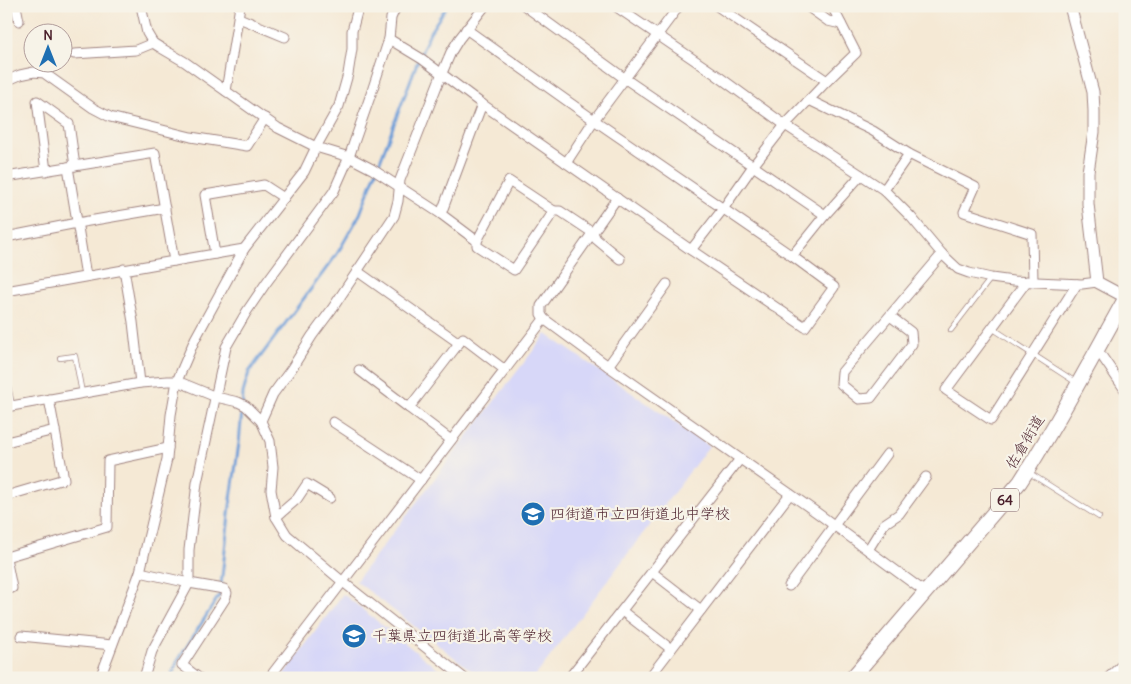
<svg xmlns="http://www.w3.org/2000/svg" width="1131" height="684" font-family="Delius,'Klee One',sans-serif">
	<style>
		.built { fill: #d7d7f8 }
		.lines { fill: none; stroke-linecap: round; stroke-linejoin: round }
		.stream { stroke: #6e9ed8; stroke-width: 3 }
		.service-casing { stroke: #a08480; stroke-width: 6 }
		.minor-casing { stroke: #a08480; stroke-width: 11 }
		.tertiary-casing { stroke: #a08480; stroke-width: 13 }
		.primary-casing { stroke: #a08480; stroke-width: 16 }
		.service { stroke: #fff; stroke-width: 4.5 }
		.minor { stroke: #fff; stroke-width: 9 }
		.tertiary { stroke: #fff; stroke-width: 11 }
		.primary { stroke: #fff; stroke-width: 14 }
		.labels { text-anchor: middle; stroke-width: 4.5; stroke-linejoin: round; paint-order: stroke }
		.shield { fill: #f7f3e8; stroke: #7e5f64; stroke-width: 1 }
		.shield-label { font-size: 14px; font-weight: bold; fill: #4a1f2b }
		.street-label { font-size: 15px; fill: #4a1f2b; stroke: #f7f3e8 }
		.poi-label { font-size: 15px; fill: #4a1f2b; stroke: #f7f3e8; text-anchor: start }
	</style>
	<rect width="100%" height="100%" fill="#f7f3e8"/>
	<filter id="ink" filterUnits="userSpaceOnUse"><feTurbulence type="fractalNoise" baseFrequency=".02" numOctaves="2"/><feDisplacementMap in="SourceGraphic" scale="10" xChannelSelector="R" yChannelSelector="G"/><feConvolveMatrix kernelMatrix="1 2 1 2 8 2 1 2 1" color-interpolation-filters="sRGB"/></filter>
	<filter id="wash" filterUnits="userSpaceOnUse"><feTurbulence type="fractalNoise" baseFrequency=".0096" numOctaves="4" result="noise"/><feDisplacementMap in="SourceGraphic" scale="20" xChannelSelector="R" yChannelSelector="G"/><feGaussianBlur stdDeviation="1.12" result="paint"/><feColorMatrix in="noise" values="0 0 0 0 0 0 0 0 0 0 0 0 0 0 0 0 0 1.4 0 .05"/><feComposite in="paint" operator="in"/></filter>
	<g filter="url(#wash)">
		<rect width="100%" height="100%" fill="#f5e9d5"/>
		<!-- built -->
		<g class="built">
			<path d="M546 334 709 446 534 678H481L356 581Z"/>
			<path d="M343 594 449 678H281Z"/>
		</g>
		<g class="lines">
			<!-- stream -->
			<path class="stream" d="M171 678 177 662 220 594 230 506 239 443 242 411 243 393 249 372 337 254 360 214 417 63 430 32 447 6"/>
		</g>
	</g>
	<g filter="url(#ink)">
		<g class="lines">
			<defs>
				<g id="service">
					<path d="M992 328 1077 383"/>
					<path d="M951 330 991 278"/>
					<path d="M60 358 75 356 82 393"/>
					<path d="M6 376 12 405"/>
					<path d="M1028 472 1099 517"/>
				</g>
				<g id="minor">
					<path d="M16 6 19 21"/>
					<path d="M141 6 147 33 153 43 161 48 185 62 278 128 316 147 349 157 372 169 441 214 477 241V246L514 270 554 211H560L593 233 596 239 620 259"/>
					<path d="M525 6 624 78 825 215"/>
					<path d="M615 6 715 74 785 125 884 190 911 217 942 254 958 269 969 273 991 278 1013 281 1082 284 1097 282"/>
					<path d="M717 6 827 81"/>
					<path d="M807 6 828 21 841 24"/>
					<path d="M239 18 285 37"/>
					<path d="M389 39 422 59 482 104 691 250 805 327 834 287 792 256 594 120 466 29"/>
					<path d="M74 54 136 50 153 43"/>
					<path d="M6 81 20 75 34 72 44 73 93 108 110 117 191 137 247 146 265 118"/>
					<path d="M226 91 240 6"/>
					<path d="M809 100 873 131 909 154 975 187 964 212 1032 234 1033 282"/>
					<path d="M566 163 594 120 679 6"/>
					<path d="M68 167 86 276"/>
					<path d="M46 171 37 101 69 124 75 166"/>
					<path d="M6 177 155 153 174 261 6 291"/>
					<path d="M884 190 909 154"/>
					<path d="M441 214 482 104"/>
					<path d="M6 237 77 223 165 208"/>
					<path d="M477 241 509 181 554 211"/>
					<path d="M691 250 723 209 753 166 785 125 827 81 856 53 832 6"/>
					<path d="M215 254 205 195 264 185 284 198"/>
					<path d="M792 256 825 215 861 175"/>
					<path d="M174 261 244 249"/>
					<path d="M124 269 133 322 140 383"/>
					<path d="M357 271 459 343"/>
					<path d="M1027 281 946 390 991 420 1077 284"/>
					<path d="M890 316 911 332 912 344 871 398 859 399 841 384 842 372 942 254"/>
					<path d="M544 319 541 314V306L617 198"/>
					<path d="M1097 349 1125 390"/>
					<path d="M608 366 667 284"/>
					<path d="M359 370 409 408"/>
					<path d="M6 407 140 383 168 381H177L216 397 238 402 246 406 261 421 270 441 273 467 271 490 276 517 287 535 343 582 464 678"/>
					<path d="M261 421 273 394 292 368 312 336 332 309 394 216 398 201 400 180 442 73 451 52 459 39 485 6"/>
					<path d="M333 422 421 480"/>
					<path d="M451 440 409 408 463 338 505 370"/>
					<path d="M6 442 55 430"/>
					<path d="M6 496 64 479 49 399"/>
					<path d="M276 517 297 499 307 484 330 498"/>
					<path d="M868 550 884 524 899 514 926 477"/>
					<path d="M6 557 107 527 108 461 168 448"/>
					<path d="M6 558 12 588 6 590"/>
					<path d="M140 572 189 583 224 589 227 593 225 599 182 665 199 678"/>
					<path d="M652 572 701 610"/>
					<path d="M789 586 887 454"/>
					<path d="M622 611 671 649"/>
					<path d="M21 636 112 645"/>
					<path d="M100 678 140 572 167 459 171 415 177 381 195 339 244 249 304 172 316 147 339 106 348 74 352 49V31L357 12 360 6"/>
					<path d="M144 678 152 651 189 583V550L197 483 226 347 247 311 266 283 334 191 349 157 372 91 389 39 391 18 394 11 398 6"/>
					<path d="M269 678 544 319 608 366 816 512 925 592"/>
					<path d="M569 678 740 459"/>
					<path d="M649 678 790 494"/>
					<path d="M1108 678 1125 662"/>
				</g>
				<path id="tertiary" d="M1070 6 1093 92 1094 111V132L1088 172V204L1097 282 1125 297"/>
				<path id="primary" d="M852 678 1020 482C1058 423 1091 360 1125 299"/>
			</defs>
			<!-- service casing -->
			<use href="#service" class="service-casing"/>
			<!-- minor casing -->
			<use href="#minor" class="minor-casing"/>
			<!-- tertiary casing -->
			<use href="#tertiary" class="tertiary-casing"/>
			<!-- primary casing -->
			<use href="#primary" class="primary-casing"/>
			<!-- service -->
			<use href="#service" class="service"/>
			<!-- minor -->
			<use href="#minor" class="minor"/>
			<!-- tertiary -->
			<use href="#tertiary" class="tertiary"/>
			<!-- primary -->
			<use href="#primary" class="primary"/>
		</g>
	</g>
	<!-- icons -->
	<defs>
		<symbol id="school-disc" viewBox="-11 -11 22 22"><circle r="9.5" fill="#1f6fb2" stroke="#f7f3e8"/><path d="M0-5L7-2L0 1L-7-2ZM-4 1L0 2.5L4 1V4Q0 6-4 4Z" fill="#fff"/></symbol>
	</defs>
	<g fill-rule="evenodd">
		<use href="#school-disc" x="519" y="500" width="28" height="28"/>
		<use href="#school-disc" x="340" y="622" width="28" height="28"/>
	</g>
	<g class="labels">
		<!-- shield labels -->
		<rect class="shield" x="991" y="488.5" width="28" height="23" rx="4"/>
		<g class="shield-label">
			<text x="1005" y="505">64</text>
		</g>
		<!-- street labels -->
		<g class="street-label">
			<text transform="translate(1025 442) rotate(-59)" y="5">佐倉街道</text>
		</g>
		<!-- poi labels -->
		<g class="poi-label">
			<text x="550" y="519">四街道市立四街道北中学校</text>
			<text x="372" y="641">千葉県立四街道北高等学校</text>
		</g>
	</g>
	<!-- margin -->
	<rect width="1131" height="684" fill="none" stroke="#f7f3e8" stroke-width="25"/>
	<!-- north arrow -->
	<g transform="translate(48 48)"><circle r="24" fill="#f7f3e8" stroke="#b29e9c"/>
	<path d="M0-4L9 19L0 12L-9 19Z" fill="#1f6fb2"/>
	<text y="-8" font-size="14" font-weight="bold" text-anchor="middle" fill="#4a1f2b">N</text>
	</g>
</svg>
